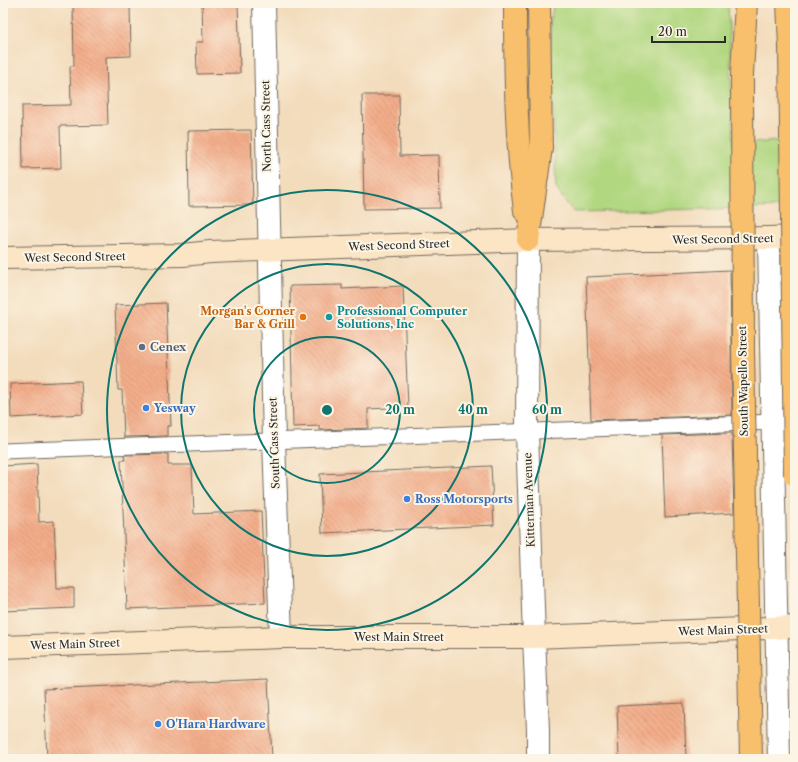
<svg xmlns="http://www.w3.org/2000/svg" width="798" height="762" font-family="'Libre Caslon Text',serif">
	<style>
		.green { fill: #b1d780; stroke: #6e8156 }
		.building { fill: url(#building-back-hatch) }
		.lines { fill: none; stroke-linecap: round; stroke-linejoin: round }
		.service-casing { stroke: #71695e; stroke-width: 17 }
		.minor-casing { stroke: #71695e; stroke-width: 24 }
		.tertiary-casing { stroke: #71695e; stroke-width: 24 }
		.secondary-casing { stroke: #71695e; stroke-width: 24 }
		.trunk-casing { stroke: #71695e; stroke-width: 24 }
		.service { stroke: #fff; stroke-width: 15 }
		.minor { stroke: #fff; stroke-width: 22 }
		.tertiary { stroke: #fff; stroke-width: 22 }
		.secondary { stroke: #fce5c4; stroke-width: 22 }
		.trunk { stroke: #f8bf6c; stroke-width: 22 }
		.trunk-bridge-casing { stroke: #71695e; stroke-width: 24; stroke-linecap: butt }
		.trunk-bridge { stroke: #f8bf6c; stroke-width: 22 }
		.ring { fill: none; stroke: #0f766e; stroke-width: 2 }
		.food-dot { fill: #e8710a; stroke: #fcf5e5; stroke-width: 1.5 }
		.culture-dot { fill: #0f9aa8; stroke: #fcf5e5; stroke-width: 1.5 }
		.service-dot { fill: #5c6f8a; stroke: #fcf5e5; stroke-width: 1.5 }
		.shop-dot { fill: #3f7fe0; stroke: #fcf5e5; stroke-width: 1.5 }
		.labels { text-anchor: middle; stroke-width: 4; stroke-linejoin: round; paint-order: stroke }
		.street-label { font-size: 11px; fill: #2b2b2b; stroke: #fcf5e5 }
		.food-label { font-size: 11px; font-weight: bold; fill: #c56008; stroke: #fcf5e5; text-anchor: end }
		.culture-label { font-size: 11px; font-weight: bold; fill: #0d838f; stroke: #fcf5e5; text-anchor: start }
		.service-label { font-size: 11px; font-weight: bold; fill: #4e5e75; stroke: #fcf5e5; text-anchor: start }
		.shop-label { font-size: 11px; font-weight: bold; fill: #366cbe; stroke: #fcf5e5; text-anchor: start }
		.centre { fill: #0f766e; stroke: #fcf5e5; stroke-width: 2 }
		.ring-label { font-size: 12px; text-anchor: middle; font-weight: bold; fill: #0f766e; stroke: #fcf5e5; stroke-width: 4; stroke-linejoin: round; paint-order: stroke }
	</style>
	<defs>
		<pattern id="building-back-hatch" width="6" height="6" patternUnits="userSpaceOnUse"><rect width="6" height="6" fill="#f3ad8a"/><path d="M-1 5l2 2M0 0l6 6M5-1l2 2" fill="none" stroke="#d09577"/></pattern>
	</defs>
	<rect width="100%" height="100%" fill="#fcf5e5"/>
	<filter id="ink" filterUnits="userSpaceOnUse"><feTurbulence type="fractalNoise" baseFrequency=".025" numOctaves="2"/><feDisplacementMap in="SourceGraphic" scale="8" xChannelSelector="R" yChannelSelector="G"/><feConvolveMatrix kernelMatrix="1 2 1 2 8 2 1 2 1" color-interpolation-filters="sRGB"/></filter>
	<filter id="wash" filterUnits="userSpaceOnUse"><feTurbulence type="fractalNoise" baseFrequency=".012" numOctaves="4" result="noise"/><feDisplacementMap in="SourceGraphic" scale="16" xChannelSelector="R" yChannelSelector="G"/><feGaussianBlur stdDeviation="0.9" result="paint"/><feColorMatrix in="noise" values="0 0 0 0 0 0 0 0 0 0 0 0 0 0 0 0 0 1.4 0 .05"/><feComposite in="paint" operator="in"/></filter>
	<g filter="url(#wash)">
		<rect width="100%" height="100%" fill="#f3dcbc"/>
		<!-- green -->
		<path class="green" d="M554 3H728L734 144 795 140V207L574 212 564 200 556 188 550 21Z"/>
		<g id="blocks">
			<!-- building -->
			<g class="building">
				<path d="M73 3H130L131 56 106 57 108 125 60 126 61 168 23 169 22 106 71 105 70 66H74Z"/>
				<path d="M202 3H238L240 73 197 74 196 42H203Z"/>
				<path d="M362 95H399L400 156 439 155 440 208 364 209Z"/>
				<path d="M251 130 253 205 189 206 188 131Z"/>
				<path d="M730 270 732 415 591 420 586 277Z"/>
				<path d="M342 285V289L403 286 408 407 368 409V428L320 430V426L293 427 290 286Z"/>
				<path d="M166 303 171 426H167V436L124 437 122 390H118L115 305Z"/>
				<path d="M81 381 83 414 11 418 10 384Z"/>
				<path d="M732 433 734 513 665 517 662 435Z"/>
				<path d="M168 454V465H192L194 514 261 511 265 603 127 609 121 460H125L124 455Z"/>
				<path d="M37 464 39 522 54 521 57 588H74V608L3 611V466Z"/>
				<path d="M491 466 494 525 322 533 320 474Z"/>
				<path d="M268 679 272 759H47L44 689Z"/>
				<path d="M684 703 686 759H619L617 706Z"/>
			</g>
		</g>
	</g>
	<g filter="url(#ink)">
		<use href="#blocks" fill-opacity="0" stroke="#71695e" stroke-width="1"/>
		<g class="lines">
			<defs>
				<path id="service" d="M3 451 773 422"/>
				<g id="minor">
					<path d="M264 3 274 441 281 637"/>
					<path d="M769 238 779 759"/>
					<path d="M528 240 527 432 534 637"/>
				</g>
				<path id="tertiary" d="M534 637 538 730V759"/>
				<g id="secondary">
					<path d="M3 258 183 255 210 252 528 240 769 238 795 237"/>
					<path d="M3 647 281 637H534L795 627"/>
				</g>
				<g id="trunk">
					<path d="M515 3C515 73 516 142 525 211"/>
					<path d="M788 3 790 46"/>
					<path d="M742 74 746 3"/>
					<path d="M528 240 541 148 539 3"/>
				</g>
			</defs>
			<!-- service casing -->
			<use href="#service" class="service-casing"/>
			<!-- minor casing -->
			<use href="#minor" class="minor-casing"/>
			<!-- tertiary casing -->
			<use href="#tertiary" class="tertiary-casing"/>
			<!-- secondary casing -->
			<use href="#secondary" class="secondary-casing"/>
			<!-- trunk casing -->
			<use href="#trunk" class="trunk-casing"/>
			<!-- service -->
			<use href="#service" class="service"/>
			<!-- minor -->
			<use href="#minor" class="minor"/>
			<!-- tertiary -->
			<use href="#tertiary" class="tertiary"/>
			<!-- secondary -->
			<use href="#secondary" class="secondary"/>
			<!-- trunk -->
			<use href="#trunk" class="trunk"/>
			<defs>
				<g id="trunk-bridge">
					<path d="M790 46 795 475"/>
					<path d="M742 74 743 352 751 759"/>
				</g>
			</defs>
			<!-- trunk-bridge casing -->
			<use href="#trunk-bridge" class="trunk-bridge-casing"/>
			<!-- trunk-bridge -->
			<use href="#trunk-bridge" class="trunk-bridge"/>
		</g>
	</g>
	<!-- distance rings -->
	<g class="ring">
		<circle cx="327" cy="410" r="73"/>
		<circle cx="327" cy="410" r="146"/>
		<circle cx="327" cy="410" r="220"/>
	</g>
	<!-- markers -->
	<circle class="food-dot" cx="303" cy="317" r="4"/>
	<circle class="culture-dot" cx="329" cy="317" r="4"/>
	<circle class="service-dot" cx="142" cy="347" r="4"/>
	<g class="shop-dot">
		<circle cx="146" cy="408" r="4"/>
		<circle cx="407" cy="499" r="4"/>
		<circle cx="158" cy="724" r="4"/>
	</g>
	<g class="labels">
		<!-- street labels -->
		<g class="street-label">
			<text transform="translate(266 126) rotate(-91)" y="4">North Cass Street</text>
			<text transform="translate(723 239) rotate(-1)" y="4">West Second Street</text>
			<text transform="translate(399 245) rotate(-2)" y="4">West Second Street</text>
			<text transform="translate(75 257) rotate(-1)" y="4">West Second Street</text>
			<text transform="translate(743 381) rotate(-91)" y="4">South Wapello Street</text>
			<text transform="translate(274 443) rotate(-92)" y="4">South Cass Street</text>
			<text transform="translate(529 500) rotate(-92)" y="4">Kitterman Avenue</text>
			<text transform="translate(723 630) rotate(-2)" y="4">West Main Street</text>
			<text x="399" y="641">West Main Street</text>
			<text transform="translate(75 644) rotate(-2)" y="4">West Main Street</text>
		</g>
		<!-- food labels -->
		<g class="food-label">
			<text x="295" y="315">Morgan's Corner<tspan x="295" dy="13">Bar &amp; Grill</tspan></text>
		</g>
		<!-- culture labels -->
		<g class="culture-label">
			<text x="337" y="315">Professional Computer<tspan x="337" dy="13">Solutions, Inc</tspan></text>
		</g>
		<!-- service labels -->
		<g class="service-label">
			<text x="150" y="351">Cenex</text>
		</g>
		<!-- shop labels -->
		<g class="shop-label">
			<text x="154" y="412">Yesway</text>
			<text x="415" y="503">Ross Motorsports</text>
			<text x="166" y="728">O'Hara Hardware</text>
		</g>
	</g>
	<circle cx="327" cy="410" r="6" class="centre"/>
	<g class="ring-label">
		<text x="400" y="414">20 m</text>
		<text x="473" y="414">40 m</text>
		<text x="547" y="414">60 m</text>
	</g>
	<!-- margin -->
	<rect width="798" height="762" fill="none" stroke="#fcf5e5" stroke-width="16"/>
	<!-- scale -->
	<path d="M652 36v6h73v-6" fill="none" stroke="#2b2b2b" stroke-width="2"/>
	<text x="658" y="36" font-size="12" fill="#2b2b2b" stroke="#fcf5e5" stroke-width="3" paint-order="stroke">20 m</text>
</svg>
